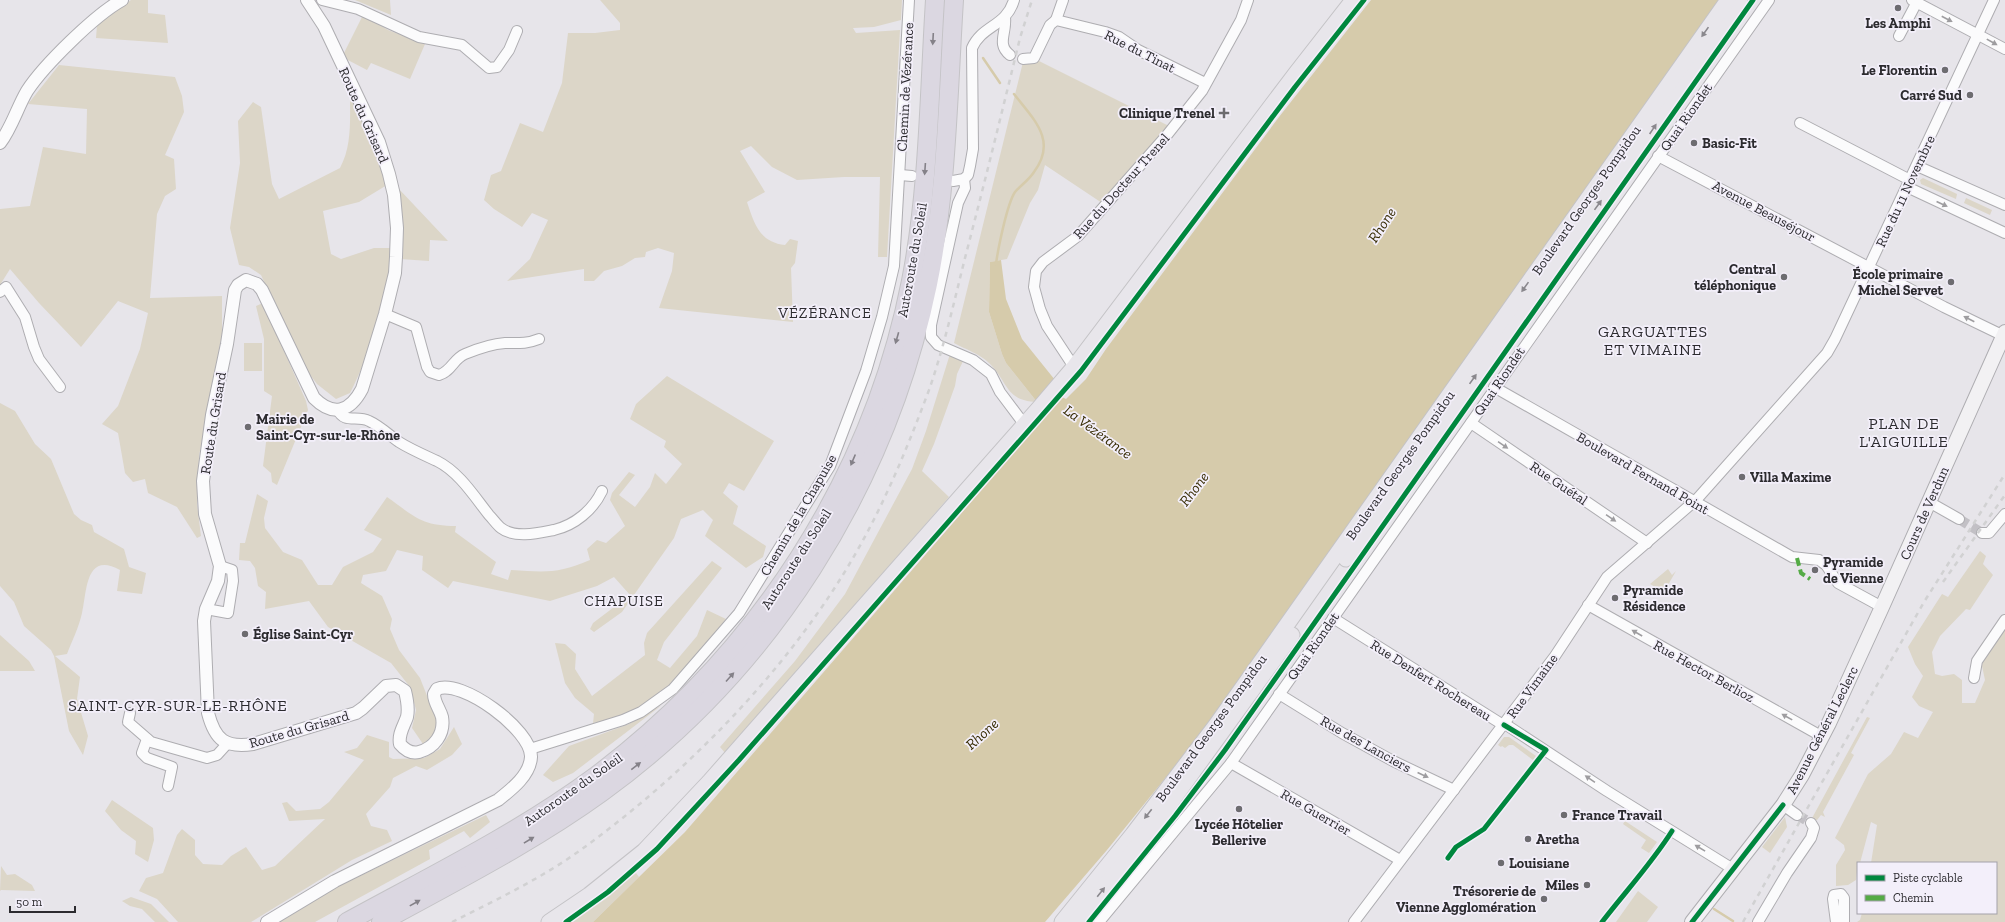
<svg xmlns="http://www.w3.org/2000/svg" width="2005" height="922" font-family="'Zilla Slab',serif">
	<style>
		.green { fill: #dcd6c8 }
		.water { fill: #d6cbab }
		.lines { fill: none; stroke-linecap: round; stroke-linejoin: round }
		.stream { stroke: #d6cbab; stroke-width: 2.5 }
		.minor-tunnel { stroke: #c2c0c5; stroke-width: 10; stroke-dasharray: 10 5; stroke-linecap: butt }
		.minor-casing { stroke: #aeadb1; stroke-width: 12 }
		.tertiary-casing { stroke: #aeadb1; stroke-width: 14 }
		.secondary-casing { stroke: #aeadb1; stroke-width: 16 }
		.primary-casing { stroke: #c4c3c6; stroke-width: 17 }
		.motorway-casing { stroke: #c4c3c6; stroke-width: 20 }
		.minor { stroke: #fbfbfc; stroke-width: 10 }
		.tertiary { stroke: #fbfbfc; stroke-width: 12 }
		.secondary { stroke: #f2f1f3; stroke-width: 14 }
		.primary { stroke: #e8e6eb; stroke-width: 15 }
		.motorway { stroke: #dbd7e1; stroke-width: 18 }
		.rail { stroke: #d1d1d2; stroke-width: 2.5; stroke-dasharray: 5 5; stroke-linecap: butt }
		.quiet { stroke: #54ab45; stroke-width: 4; stroke-dasharray: 8 4; stroke-linecap: butt }
		.cycleway-casing { stroke: #f3effa; stroke-width: 8 }
		.cycleway { stroke: #00873e; stroke-width: 5 }
		.oneway { fill: #9e9da0 }
		.oneway2 { fill: #8a888d }
		.oneway3 { fill: #848188 }
		.poi-dot { fill: #6d6c70; stroke: #f3effa; stroke-width: 1.5 }
		.labels { text-anchor: middle; stroke-width: 3.5; stroke-linejoin: round; paint-order: stroke }
		.poi-label { font-size: 14px; font-weight: bold; fill: #2c2b2f; stroke: #f3effa; text-anchor: start }
		.street-label { font-size: 14px; fill: #2c2b2f; stroke: #f3effa }
		.water-label { font-size: 15px; font-style: italic; fill: #362b02; stroke: #f3effa }
		.neighbourhood-label { font-size: 15px; letter-spacing: 1px; fill: #2c2b2f; stroke: #f3effa }
		.quarter-label { font-size: 16px; letter-spacing: 1px; fill: #2c2b2f; stroke: #f3effa }
	</style>
	<rect width="100%" height="100%" fill="#e7e5ea"/>
	<!-- green -->
	<g class="green">
		<path d="M131 0H148V13L165 15 168 43 96 38 97 25Z"/>
		<path d="M355 0H390L391 15Z"/>
		<path d="M600 0H902L901 20 874 27 853 28 856 33 900 30 887 257H878L880 177H844L797 180 772 167 751 146 740 151 765 192 747 202C754 223 759 242 785 245L790 239 798 241 795 263 791 268 793 322 659 308 672 271 674 253 658 248 646 252 645 257 635 258 622 266 604 271 594 281H584V269L507 281 530 259 548 220 532 213 522 227 494 209 484 200 491 175 501 171 520 123 543 132 562 83 568 33H595L620 30V23Z"/>
		<path d="M363 15 388 30 425 44 410 79 371 63 367 70 342 57Z"/>
		<path d="M1037 60 1169 126 1102 203 1045 165 1038 190 1030 203 1007 259 990 262 989 312 1002 354 1006 363 1037 402C1005 401 1008 381 989 363 980 354 965 349 954 343L1023 62Z"/>
		<path d="M59 65 175 77 182 96 184 112 165 155 174 159 176 189 165 196 157 214 150 298 222 296V334L199 456 197 504 201 536 197 538 177 507 148 493 145 479 133 482 125 473 118 433 102 424 118 406 140 349 148 313 118 301 81 347 39 303 10 269 0 285V209L30 206 43 147 86 154 87 109 28 104Z"/>
		<path d="M350 95 370 135 387 185 359 202 323 211 331 254 341 259 374 248H394C386 294 372 352 350 393L336 399 317 384 304 367 261 275 249 267 239 265 230 228 240 163 238 121 253 102 261 107 272 184 279 199 340 168C352 146 350 120 350 95Z"/>
		<path d="M1923 178 1957 194 1956 199 1921 184 1920 180Z"/>
		<path d="M398 188 448 241 430 240 429 261 400 259 401 218Z"/>
		<path d="M1966 198 1992 210 1990 215 1964 203Z"/>
		<path d="M263 303 306 401 308 410 277 485 272 482 271 473 263 466 272 396 264 391V339L256 306Z"/>
		<rect x="244" y="343" width="18" height="28"/>
		<path d="M950 354 964 359 957 374 955 386 934 444 922 471 949 497 726 754 720 747 795 661 845 594 912 469 926 431Z"/>
		<path d="M667 376 774 441 744 491 729 483 723 493 738 506 733 524 766 546 763 557 746 568 705 536 713 520 703 510 681 519 674 538 622 612 594 632 590 629 593 623 630 595 614 577 597 586 550 601 453 581 448 588 422 570 423 556 397 550 386 571 363 575 361 583 382 596 392 619 390 629 399 650 420 678 437 721 434 734 423 744 412 728 416 710 410 687 391 663 328 627 309 601 265 609 266 592 258 586 255 568 250 561 239 560 240 543H245L257 494 268 501 264 518 265 528 283 552 302 560 318 585H332L343 567 373 552 382 539 364 530 387 497C414 516 421 526 456 526L455 532 496 562 491 574 508 580 511 570C545 572 558 574 590 560L587 549 597 540 606 543 625 526 610 500 612 493 629 472 635 475 619 495 635 507 650 487 655 473 666 484 682 464 664 447 666 441 630 419 636 404Z"/>
		<path d="M0 403 15 411 35 444 51 459 74 514 81 520 92 525 94 532 124 549 129 567 146 573 142 594 117 591 120 570C85 551 87 592 82 613 79 627 72 641 67 654L55 656 80 677 77 699 88 736 83 755 69 731 54 656 51 650 24 626 14 602 0 586Z"/>
		<path d="M1980 551 1986 556 1983 564 1993 575 1970 610 1966 609 1940 636 1932 652 1935 674 1942 676 1954 674 1962 680V703H1975L1985 680 1982 666 1983 659 2005 625V922H1857L1860 920 1862 913H1996V863H1871L1877 825 1871 822 1860 863H1858L1856 880 1848 885 1836 886V865L1845 850 1844 845 1835 838 1868 774 1891 754 1904 732 1918 738 1933 712 1919 706 1912 697 1923 676 1915 664 1908 647 1942 594 1948 597Z"/>
		<path d="M712 561 722 568 664 642 657 660 670 668 697 636 707 610 726 619C697 658 666 698 619 717 611 721 601 721 593 723L594 714 575 698 565 683 555 643 565 644 576 654 575 669 592 696 645 655 644 643 647 633Z"/>
		<path d="M1668 569 1672 575 1676 571 1664 592 1650 584Z"/>
		<path d="M0 635 29 661 35 671H0Z"/>
		<path d="M662 705 573 773 553 782 543 775 569 746 629 724Z"/>
		<path d="M1867 717 1870 718 1851 753 1854 755 1823 812 1825 817 1821 815 1817 820H1811Z"/>
		<path d="M454 727 462 744 452 755 427 770 416 766 393 778 390 787 366 814 371 826 387 830 392 841 352 860 251 922H178L157 899 139 891 146 878 163 873 177 835 182 829 195 840V855L203 864 222 865 231 856 246 847 262 870 275 866 325 819 289 821 282 803 287 802 296 811 320 809 329 802 364 760 344 752 357 748 367 735 389 742V757L393 759 424 758 440 749Z"/>
		<path d="M1504 737H1509L1536 756 1533 760 1513 745H1509L1505 748 1502 746 1501 747 1498 745Z"/>
		<path d="M112 800 153 828 154 840 148 862 135 854 136 841 121 830 105 811Z"/>
		<path d="M486 815 490 822 470 838 464 831 429 850 430 859 315 922H280L335 888Z"/>
		<path d="M1785 817 1787 827 1770 853 1762 847Z"/>
		<path d="M1625 821 1657 842 1649 853 1641 848 1646 840 1623 824Z"/>
		<path d="M1 866 7 875 15 874 32 885 35 891 1 890 0 891Z"/>
		<path d="M636 873 639 877 593 922H561L599 897 603 900Z"/>
		<path d="M1638 891 1658 907 1647 922H1616Z"/>
		<path d="M131 897 151 904 169 922H155L142 909 130 906 122 901Z"/>
	</g>
	<!-- water -->
	<g class="water">
		<path d="M1371 0H1721L1197 739 1107 850 1045 922H593L685 832 1062 397 1066 399 1086 379 1106 349 1279 117Z"/>
		<path d="M1001 260 1006 299 1022 339 1055 380 1037 402 1006 363 1002 354 989 312 990 262Z"/>
	</g>
	<g class="lines">
		<!-- stream -->
		<g class="stream">
			<path d="M983 58 1000 83"/>
			<path d="M996 264C998 249 1007 204 1015 192 1021 185 1029 180 1034 172 1058 140 1033 119 1014 94"/>
			<path d="M1714 909 1733 921"/>
		</g>
		<!-- minor-tunnel -->
		<g class="minor-tunnel">
			<path d="M1959 519 1982 533"/>
			<path d="M1797 815 1811 823"/>
		</g>
		<defs>
			<g id="minor">
				<path d="M322 0 358 9 419 37 462 45 489 68 497 67 509 50 517 31"/>
				<path d="M1912 0 2005 49"/>
				<path d="M1005 17C1007 33 996 44 1010 55"/>
				<path d="M1056 20 1063 0"/>
				<path d="M1899 36 1918 0"/>
				<path d="M1023 59 1034 58 1050 25 1056 20 1105 32 1119 37 1138 50 1205 83"/>
				<path d="M1800 123 1910 180"/>
				<path d="M1658 156 1944 307 2004 336"/>
				<path d="M1917 166 2005 205"/>
				<path d="M900 175 912 176"/>
				<path d="M964 179 965 188 958 203 931 325V337L938 345 973 360 991 374 1000 392 1024 424"/>
				<path d="M953 181 964 179 968 175 970 166 973 149 972 48C982 25 1006 27 1014 0"/>
				<path d="M1907 187 2005 233"/>
				<path d="M0 292 6 287 25 317 34 347 39 359 60 387"/>
				<path d="M385 314 416 327 427 367 430 372 439 375C452 371 453 359 465 354 477 349 491 344 505 343 517 343 527 344 539 339"/>
				<path d="M1074 367 1047 326 1040 309 1034 287 1036 271 1043 262 1078 236 1167 135 1202 91 1241 20 1248 0"/>
				<path d="M1494 387 1792 557 1819 560 1826 565 1838 583 1882 607"/>
				<path d="M338 410C344 424 357 415 369 421 380 426 389 435 399 442 410 449 424 455 437 461 459 472 474 496 489 515 493 519 497 525 501 528 515 539 539 533 554 530 575 525 593 510 602 491"/>
				<path d="M1471 423 1647 543"/>
				<path d="M1929 502 1959 519"/>
				<path d="M1982 533H1989L2005 514"/>
				<path d="M1588 605 1821 736"/>
				<path d="M206 609 228 613 233 581 232 570 220 566"/>
				<path d="M1333 618 1500 723 1508 726 1607 791 1733 869"/>
				<path d="M1974 678 1977 661 2005 620"/>
				<path d="M1279 694 1342 733 1393 761 1454 790"/>
				<path d="M130 713 128 722 151 742 207 758 217 755 227 744"/>
				<path d="M147 739 142 753 147 758 172 767 168 786"/>
				<path d="M530 749 623 720 641 712 673 689 739 613 830 466 866 371 882 317 894 266 909 0"/>
				<path d="M1231 763 1400 860"/>
				<path d="M1783 805 1797 815"/>
				<path d="M1099 922 1231 763 1769 0"/>
				<path d="M1354 922 1555 656 1607 577 1697 499 1827 353 1835 339 1994 0"/>
				<path d="M1758 922 1787 873 1811 838 1814 828 1811 823"/>
				<path d="M1836 922 1833 899 1834 895 1841 894 1844 898V922"/>
			</g>
			<g id="tertiary">
				<path d="M0 143C12 127 17 108 27 91 44 65 95 15 122 0"/>
				<path d="M267 922 335 881 498 800C512 789 530 775 531 757 532 730 461 678 437 689L434 694C434 703 440 709 442 717 445 734 434 748 419 752 411 754 405 750 400 744 398 734 404 726 407 717 409 708 407 699 405 691L396 685 386 686 363 708 356 713 253 744C225 748 215 740 208 713L204 621 206 609 218 581 220 566 205 514 203 481 212 415 227 344 235 290 238 285 246 280 257 284 262 290 314 398C333 417 350 412 362 389L385 314 395 273 396 257 397 228 394 195 389 174 379 142 324 26 307 0"/>
			</g>
			<path id="secondary" d="M1692 922 1783 805 1802 775 1829 723 1882 607 2005 332"/>
			<g id="primary">
				<path d="M1346 559 1538 287 1631 161 1740 0"/>
				<path d="M549 922 589 895 644 851 709 782 1039 408 1074 367 1296 73 1353 0"/>
				<path d="M1062 922 1133 834 1216 725 1728 0"/>
				<path d="M1076 922 1161 816 1292 635"/>
			</g>
			<g id="motorway">
				<path d="M347 922C431 876 519 833 596 776 757 655 872 479 911 281 929 189 929 94 935 0"/>
				<path d="M381 922C456 881 533 842 602 792 770 670 886 487 928 284 947 191 948 95 954 0"/>
			</g>
		</defs>
		<!-- minor casing -->
		<use href="#minor" class="minor-casing"/>
		<!-- tertiary casing -->
		<use href="#tertiary" class="tertiary-casing"/>
		<!-- secondary casing -->
		<use href="#secondary" class="secondary-casing"/>
		<!-- primary casing -->
		<use href="#primary" class="primary-casing"/>
		<!-- motorway casing -->
		<use href="#motorway" class="motorway-casing"/>
		<!-- minor -->
		<use href="#minor" class="minor"/>
		<!-- tertiary -->
		<use href="#tertiary" class="tertiary"/>
		<!-- secondary -->
		<use href="#secondary" class="secondary"/>
		<!-- primary -->
		<use href="#primary" class="primary"/>
		<!-- motorway -->
		<use href="#motorway" class="motorway"/>
		<!-- rail -->
		<g class="rail">
			<path d="M1943 582 2005 495"/>
			<path d="M452 922C496 900 542 878 582 849 688 772 792 666 857 551 886 500 908 446 929 390 944 347 954 302 965 258 984 185 1002 112 1020 38L1032 0"/>
			<path d="M1743 922 1924 602 2005 474"/>
		</g>
		<!-- quiet -->
		<path class="quiet" d="M1797 558 1801 573 1810 579"/>
		<defs>
			<g id="cycleway">
				<path d="M1448 858 1456 847 1484 829 1546 750 1504 725"/>
				<path d="M566 922 608 892 657 849 739 760 1081 371 1295 87 1364 0"/>
				<path d="M1089 922 1175 816 1225 750 1753 0"/>
				<path d="M1602 922C1625 892 1652 863 1672 831"/>
				<path d="M1692 922 1783 805"/>
			</g>
		</defs>
		<!-- cycleway casing -->
		<use href="#cycleway" class="cycleway-casing"/>
		<!-- cycleway -->
		<use href="#cycleway" class="cycleway"/>
	</g>
	<!-- one-way arrows -->
	<defs><path id="oneway-solid" d="M-6-.8H1V-3.2L6.5 0L1 3.2V.8H-6Z"/></defs>
	<g class="oneway">
		<use href="#oneway-solid" transform="translate(1947 19) rotate(28)"/>
		<use href="#oneway-solid" transform="translate(1992 42) rotate(29)"/>
		<use href="#oneway-solid" transform="translate(1942 204) rotate(25)"/>
		<use href="#oneway-solid" transform="translate(1969 319) rotate(-153)"/>
		<use href="#oneway-solid" transform="translate(1503 445) rotate(34)"/>
		<use href="#oneway-solid" transform="translate(1611 518) rotate(34)"/>
		<use href="#oneway-solid" transform="translate(1637 633) rotate(-150)"/>
		<use href="#oneway-solid" transform="translate(1787 717) rotate(-151)"/>
		<use href="#oneway-solid" transform="translate(1423 775) rotate(25)"/>
		<use href="#oneway-solid" transform="translate(1590 779) rotate(-146)"/>
		<use href="#oneway-solid" transform="translate(1700 848) rotate(-149)"/>
	</g>
	<g class="oneway2">
		<use href="#oneway-solid" transform="translate(1705 32) rotate(125)"/>
		<use href="#oneway-solid" transform="translate(1653 129) rotate(-56)"/>
		<use href="#oneway-solid" transform="translate(1598 205) rotate(-54)"/>
		<use href="#oneway-solid" transform="translate(1525 287) rotate(125)"/>
		<use href="#oneway-solid" transform="translate(1473 379) rotate(-55)"/>
		<use href="#oneway-solid" transform="translate(1148 814) rotate(128)"/>
		<use href="#oneway-solid" transform="translate(1101 892) rotate(-51)"/>
	</g>
	<g class="oneway3">
		<use href="#oneway-solid" transform="translate(933 39) rotate(93)"/>
		<use href="#oneway-solid" transform="translate(925 169) rotate(94)"/>
		<use href="#oneway-solid" transform="translate(897 338) rotate(106)"/>
		<use href="#oneway-solid" transform="translate(853 460) rotate(113)"/>
		<use href="#oneway-solid" transform="translate(730 677) rotate(-48)"/>
		<use href="#oneway-solid" transform="translate(636 766) rotate(-38)"/>
		<use href="#oneway-solid" transform="translate(529 840) rotate(-31)"/>
		<use href="#oneway-solid" transform="translate(415 903) rotate(-29)"/>
	</g>
	<!-- markers -->
	<g class="poi-dot">
		<circle cx="1898" cy="8" r="4"/>
		<circle cx="1945" cy="70" r="4"/>
		<circle cx="1970" cy="95" r="4"/>
		<path d="M1222 107h4v4h4v4h-4v4h-4v-4h-4v-4h4z"/>
		<circle cx="1694" cy="143" r="4"/>
		<circle cx="1784" cy="277" r="4"/>
		<circle cx="1951" cy="282" r="4"/>
		<circle cx="248" cy="427" r="4"/>
		<circle cx="1742" cy="477" r="4"/>
		<circle cx="1815" cy="570" r="4"/>
		<circle cx="1615" cy="598" r="4"/>
		<circle cx="245" cy="634" r="4"/>
		<circle cx="1239" cy="809" r="4"/>
		<circle cx="1564" cy="815" r="4"/>
		<circle cx="1528" cy="839" r="4"/>
		<circle cx="1501" cy="863" r="4"/>
		<circle cx="1587" cy="885" r="4"/>
		<circle cx="1544" cy="899" r="4"/>
	</g>
	<g class="labels">
		<!-- poi labels -->
		<g class="poi-label">
			<text x="1898" y="28" text-anchor="middle">Les Amphi</text>
			<text x="1937" y="75" text-anchor="end">Le Florentin</text>
			<text x="1962" y="100" text-anchor="end">Carré Sud</text>
			<text x="1215" y="118" text-anchor="end">Clinique Trenel</text>
			<text x="1702" y="148">Basic-Fit</text>
			<text x="1776" y="274" text-anchor="end">Central<tspan x="1776" dy="16">téléphonique</tspan></text>
			<text x="1943" y="279" text-anchor="end">École primaire<tspan x="1943" dy="16">Michel Servet</tspan></text>
			<text x="256" y="424">Mairie de<tspan x="256" dy="16">Saint-Cyr-sur-le-Rhône</tspan></text>
			<text x="1750" y="482">Villa Maxime</text>
			<text x="1823" y="567">Pyramide<tspan x="1823" dy="16">de Vienne</tspan></text>
			<text x="1623" y="595">Pyramide<tspan x="1623" dy="16">Résidence</tspan></text>
			<text x="253" y="639">Église Saint-Cyr</text>
			<text x="1572" y="820">France Travail</text>
			<text x="1239" y="829" text-anchor="middle">Lycée Hôtelier<tspan x="1239" dy="16">Bellerive</tspan></text>
			<text x="1536" y="844">Aretha</text>
			<text x="1509" y="868">Louisiane</text>
			<text x="1579" y="890" text-anchor="end">Miles</text>
			<text x="1536" y="896" text-anchor="end">Trésorerie de<tspan x="1536" dy="16">Vienne Agglomération</tspan></text>
		</g>
		<!-- street labels -->
		<g class="street-label">
			<text transform="translate(1140 51) rotate(27)" y="5">Rue du Tinat</text>
			<text transform="translate(905 87) rotate(-87)" y="5">Chemin de Vézérance</text>
			<text transform="translate(364 115) rotate(66)" y="5">Route du Grisard</text>
			<text transform="translate(1686 117) rotate(-55)" y="5">Quai Riondet</text>
			<text transform="translate(1121 186) rotate(-48)" y="5">Rue du Docteur Trenel</text>
			<text transform="translate(1905 191) rotate(-65)" y="5">Rue du 11 Novembre</text>
			<text transform="translate(1586 200) rotate(-55)" y="5">Boulevard Georges Pompidou</text>
			<text transform="translate(1764 211) rotate(28)" y="5">Avenue Beauséjour</text>
			<text transform="translate(912 260) rotate(-80)" y="5">Autoroute du Soleil</text>
			<text transform="translate(1499 381) rotate(-56)" y="5">Quai Riondet</text>
			<text transform="translate(213 423) rotate(-81)" y="5">Route du Grisard</text>
			<text transform="translate(1400 465) rotate(-55)" y="5">Boulevard Georges Pompidou</text>
			<text transform="translate(1643 473) rotate(30)" y="5">Boulevard Fernand Point</text>
			<text transform="translate(1559 483) rotate(34)" y="5">Rue Guétal</text>
			<text transform="translate(1924 513) rotate(-66)" y="5">Cours de Verdun</text>
			<text transform="translate(798 515) rotate(-60)" y="5">Chemin de la Chapuise</text>
			<text transform="translate(796 559) rotate(-57)" y="5">Autoroute du Soleil</text>
			<text transform="translate(1313 646) rotate(-55)" y="5">Quai Riondet</text>
			<text transform="translate(1704 671) rotate(29)" y="5">Rue Hector Berlioz</text>
			<text transform="translate(1431 680) rotate(32)" y="5">Rue Denfert Rochereau</text>
			<text transform="translate(1532 686) rotate(-54)" y="5">Rue Vimaine</text>
			<text transform="translate(1211 728) rotate(-54)" y="5">Boulevard Georges Pompidou</text>
			<text transform="translate(299 729) rotate(-16)" y="5">Route du Grisard</text>
			<text transform="translate(1822 730) rotate(-63)" y="5">Avenue Général Leclerc</text>
			<text transform="translate(1366 744) rotate(29)" y="5">Rue des Lanciers</text>
			<text transform="translate(573 789) rotate(-35)" y="5">Autoroute du Soleil</text>
			<text transform="translate(1316 812) rotate(30)" y="5">Rue Guerrier</text>
		</g>
		<!-- water labels -->
		<g class="water-label">
			<text transform="translate(1382 225) rotate(-57)" y="5">Rhone</text>
			<text transform="translate(1098 432) rotate(36)" y="5">La Vézérance</text>
			<text transform="translate(1194 489) rotate(-53)" y="5">Rhone</text>
			<text transform="translate(982 734) rotate(-42)" y="5">Rhone</text>
		</g>
		<!-- neighbourhood labels -->
		<g class="neighbourhood-label">
			<text x="825" y="318">VÉZÉRANCE</text>
			<text x="624" y="606">CHAPUISE</text>
		</g>
		<!-- quarter labels -->
		<g class="quarter-label">
			<text x="1653" y="337">GARGUATTES<tspan x="1653" dy="18">ET VIMAINE</tspan></text>
			<text x="1904" y="429">PLAN DE<tspan x="1904" dy="18">L'AIGUILLE</tspan></text>
			<text x="178" y="711">SAINT-CYR-SUR-LE-RHÔNE</text>
		</g>
	</g>
	<!-- legend -->
	<rect x="1857" y="862" width="140" height="52" fill="#f3effa" stroke="#a3a1a9"/>
	<rect x="1865" y="875" width="20" height="6" fill="#00873e" stroke="#a3a1a9"/>
	<text x="1893" y="882" font-size="12" fill="#2c2b2f">Piste cyclable</text>
	<rect x="1865" y="895" width="20" height="6" fill="#54ab45" stroke="#a3a1a9"/>
	<text x="1893" y="902" font-size="12" fill="#2c2b2f">Chemin</text>
	<!-- scale -->
	<path d="M10 906v6h65v-6" fill="none" stroke="#2c2b2f" stroke-width="2"/>
	<text x="16" y="906" font-size="12" fill="#2c2b2f" stroke="#f3effa" stroke-width="3" paint-order="stroke">50 m</text>
</svg>
